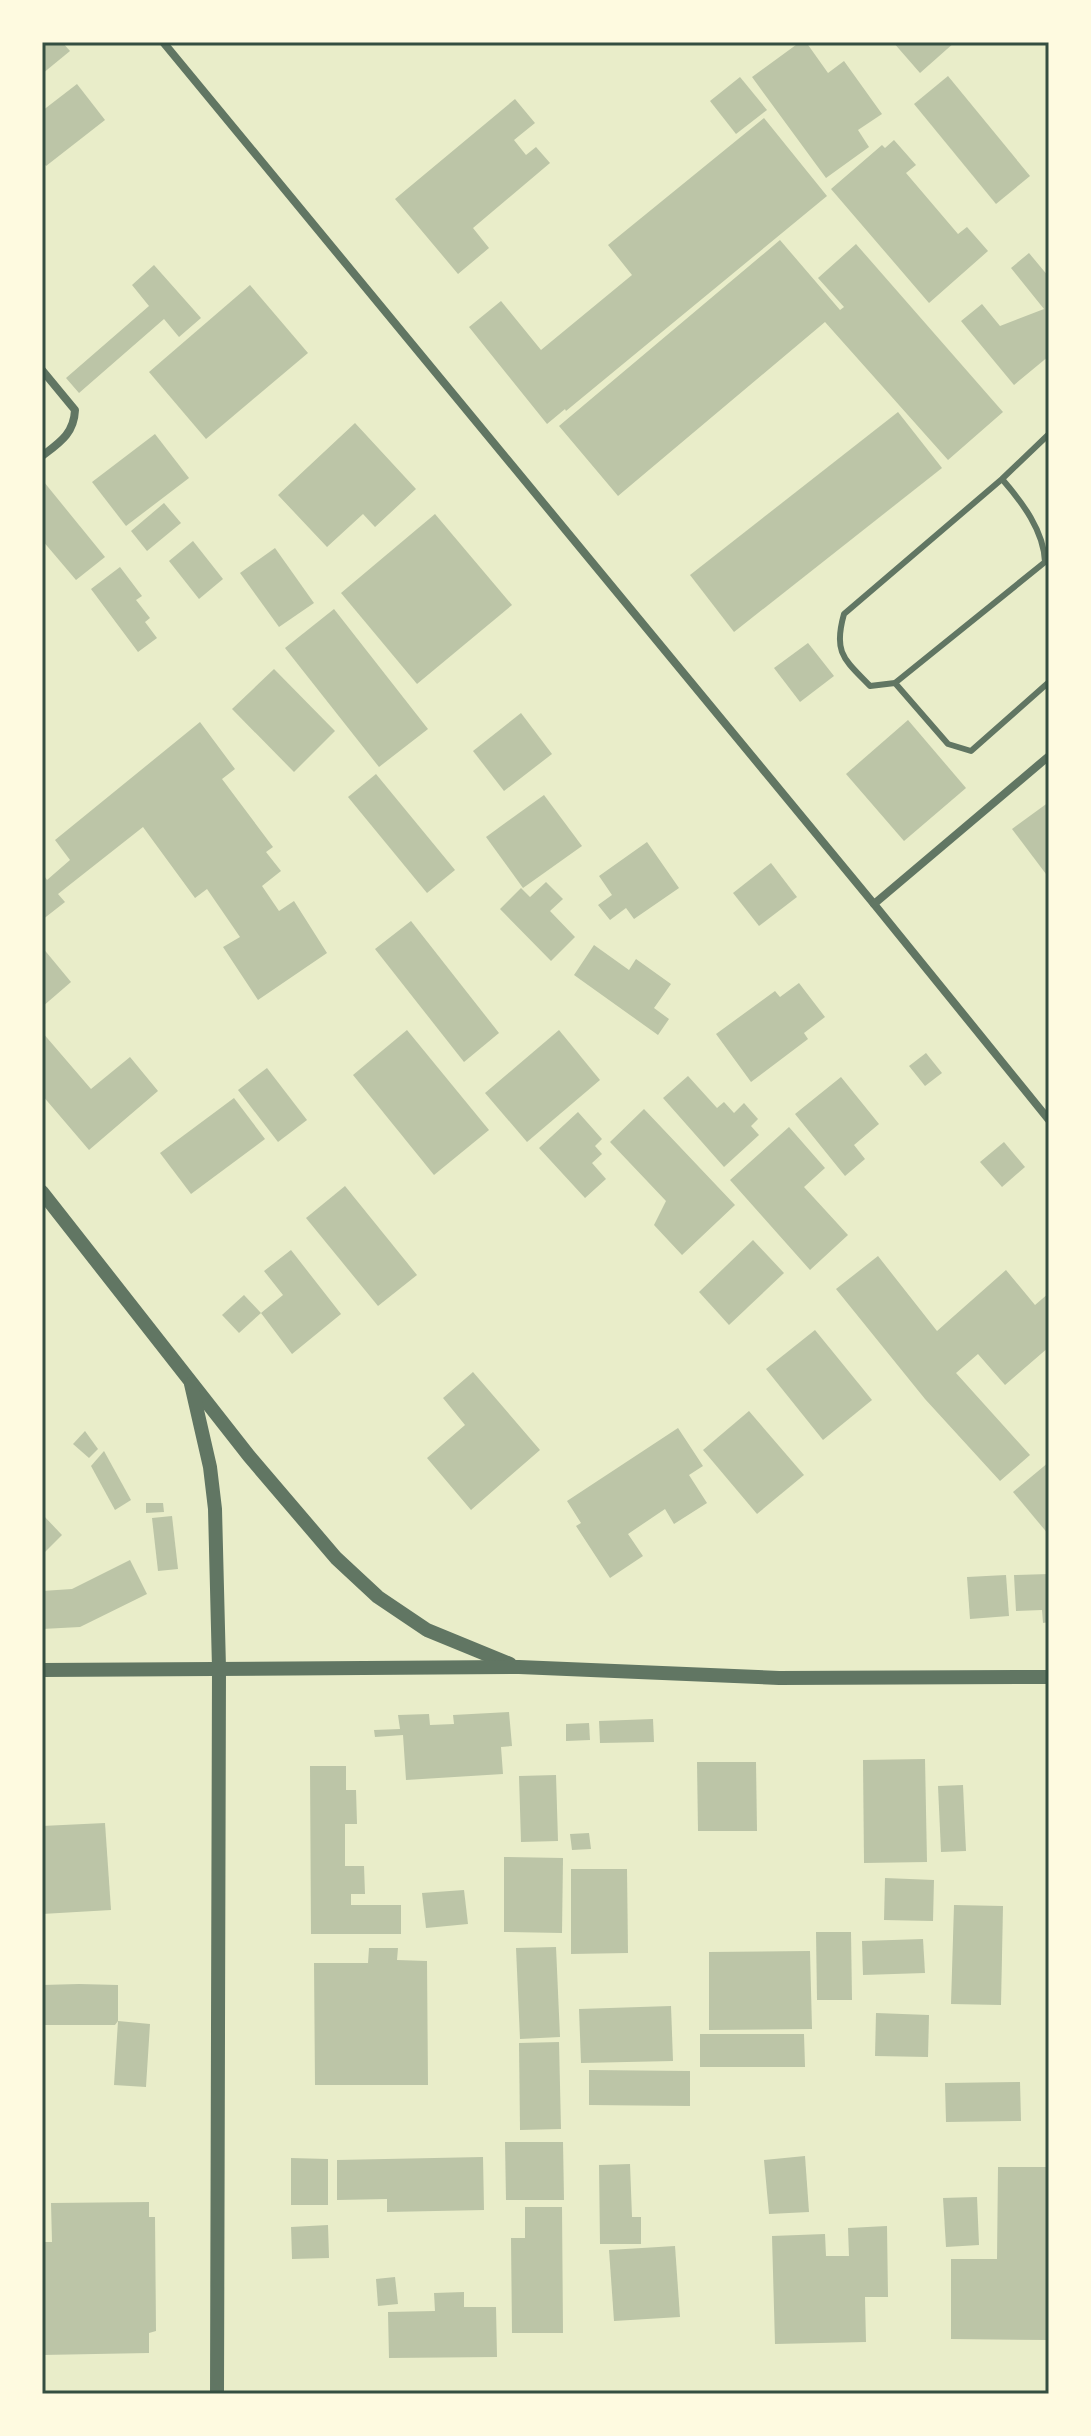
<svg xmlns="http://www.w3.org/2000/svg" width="1091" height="2436" font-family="Lato,sans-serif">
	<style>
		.building { fill: #bcc5a7 }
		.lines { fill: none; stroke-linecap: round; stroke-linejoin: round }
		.service { stroke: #617663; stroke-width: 6 }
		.minor { stroke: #617663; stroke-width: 8 }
		.tertiary { stroke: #617663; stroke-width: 14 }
		.neatline { fill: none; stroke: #344e41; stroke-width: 3 }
	</style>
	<rect width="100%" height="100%" fill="#e9edc9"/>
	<!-- building -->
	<g class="building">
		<path d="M42 42H62L70 51 42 74Z"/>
		<path d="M800 42H806L828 73 844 61 882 114 858 130 869 147 826 178 752 77Z"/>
		<path d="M893 42H955L920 73Z"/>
		<path d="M948 76 1030 176 996 204 914 104Z"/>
		<path d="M740 77 767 110 736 134 710 101Z"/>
		<path d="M77 84 105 120 46 166 42 161V111Z"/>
		<path d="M515 99 535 123 514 140 526 155 536 147 550 163 473 228 489 248 458 274 395 199Z"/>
		<path d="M764 118 827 196 566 411 565 409 547 424 469 327 501 301 541 350 632 275 608 245Z"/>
		<path d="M894 140 916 165 906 173 958 234 967 227 988 251 929 303 831 189 882 145 885 148Z"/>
		<path d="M780 240 840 310 844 307 818 278 856 244 1003 412 948 460 825 322 618 496 559 426Z"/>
		<path d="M1029 253 1049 277V356L1014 385 961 321 982 304 1000 326 1044 309 1011 268Z"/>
		<path d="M154 265 201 318 179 337 164 319 79 393 66 378 149 306 132 285Z"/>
		<path d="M250 285 308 353 206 439 149 372Z"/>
		<path d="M898 412 942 468 734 632 690 575Z"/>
		<path d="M355 423 416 489 375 527 363 514 327 547 278 495Z"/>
		<path d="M155 434 189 478 126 526 92 482Z"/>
		<path d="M44 482 105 557 76 580 42 540V484Z"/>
		<path d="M164 503 181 523 147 551 131 531Z"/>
		<path d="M435 514 512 605 417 684 341 593Z"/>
		<path d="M193 541 223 579 199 599 169 561Z"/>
		<path d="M275 548 314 603 279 627 240 573Z"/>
		<path d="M120 567 142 596 136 600 150 618 145 622 157 638 138 652 91 589Z"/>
		<path d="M334 609 428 729 379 767 285 648Z"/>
		<path d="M808 643 834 676 800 702 774 668Z"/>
		<path d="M274 669 335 731 294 772 232 709Z"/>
		<path d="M521 713 552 754 504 791 473 751Z"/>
		<path d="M908 720 966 788 904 841 846 774Z"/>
		<path d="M200 722 235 769 222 779 273 847 266 852 281 871 262 886 279 911 294 901 327 953 258 1000 223 947 240 937 207 889 195 898 143 827 58 894 65 902 42 920V873L47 880 70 860 55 840Z"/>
		<path d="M376 774 455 870 427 893 348 797Z"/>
		<path d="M544 795 582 846 523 888 486 837Z"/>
		<path d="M1049 802V878L1012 829Z"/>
		<path d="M647 842 679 888 634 919 626 908 610 920 598 905 612 895 599 876Z"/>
		<path d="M771 863 797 897 759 926 733 893Z"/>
		<path d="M546 882 563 899 550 911 575 937 551 961 500 909 521 888 530 897Z"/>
		<path d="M411 921 499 1033 464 1062 375 949Z"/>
		<path d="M594 945 629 970 636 959 671 984 654 1008 669 1019 658 1035 574 975Z"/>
		<path d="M42 947 71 982 42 1007Z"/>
		<path d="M799 983 825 1017 804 1033 808 1039 751 1082 716 1034 775 991 780 997Z"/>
		<path d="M407 1030 489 1130 434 1175 353 1075Z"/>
		<path d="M559 1030 600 1080 527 1142 485 1093Z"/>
		<path d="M42 1032 91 1089 130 1057 158 1091 89 1150 42 1095Z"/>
		<path d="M926 1053 942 1073 925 1086 909 1066Z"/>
		<path d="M267 1068 307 1120 278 1142 238 1090Z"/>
		<path d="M688 1076 717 1108 724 1102 734 1113 744 1103 758 1119 751 1126 759 1135 724 1167 663 1098Z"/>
		<path d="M841 1077 879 1124 854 1145 865 1159 845 1176 795 1114Z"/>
		<path d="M234 1098 265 1139 191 1194 160 1153Z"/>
		<path d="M644 1109 735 1205 682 1255 654 1225 666 1201 610 1142Z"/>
		<path d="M578 1112 602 1139 595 1146 602 1154 592 1163 606 1179 585 1198 539 1148Z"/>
		<path d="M789 1127 825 1168 804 1187 848 1235 810 1270 730 1180Z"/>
		<path d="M1004 1142 1025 1167 1002 1187 980 1162Z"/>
		<path d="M345 1186 417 1275 378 1306 306 1218Z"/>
		<path d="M753 1240 784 1273 729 1325 699 1292Z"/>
		<path d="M291 1250 341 1314 292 1354 261 1313 283 1295 264 1271Z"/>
		<path d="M878 1256 937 1331 1006 1270 1035 1305 1049 1293V1347L1005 1385 978 1354 956 1373 1030 1455 1000 1481 925 1399 836 1289Z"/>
		<path d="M244 1295 261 1313 239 1333 222 1315Z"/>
		<path d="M815 1330 872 1400 823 1440 766 1369Z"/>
		<path d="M473 1372 540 1450 471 1510 427 1458 465 1425 443 1398Z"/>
		<path d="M749 1411 804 1475 757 1514 703 1450Z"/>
		<path d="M678 1428 703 1466 689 1475 707 1503 674 1524 665 1509 628 1534 643 1556 610 1578 576 1526 581 1523 567 1501Z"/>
		<path d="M85 1431 98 1449 89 1458 73 1444Z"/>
		<path d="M104 1451 131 1500 115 1510 91 1466Z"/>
		<path d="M1049 1462V1535L1013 1492Z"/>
		<path d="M146 1503H163L164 1512 146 1513Z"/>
		<path d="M42 1514 62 1535 42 1555Z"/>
		<path d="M172 1516 178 1569 158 1571 152 1518Z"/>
		<path d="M130 1560 147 1594 80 1627 42 1629V1591L72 1589Z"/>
		<path d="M1049 1574V1622L1043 1623 1042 1610 1016 1611 1014 1575Z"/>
		<path d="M1006 1575 1009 1616 970 1619 967 1577Z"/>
		<path d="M509 1712 512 1746 501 1747 503 1774 406 1780 403 1735 375 1737 374 1730 400 1729 398 1715 429 1714 430 1725 454 1724 453 1715Z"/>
		<path d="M653 1719 654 1742 600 1743 599 1721Z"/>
		<path d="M589 1723 590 1740 566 1741V1724Z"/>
		<path d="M925 1759 927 1862 864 1863 863 1760Z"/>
		<path d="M697 1762H756L757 1831H698Z"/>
		<path d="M310 1766H346V1790H356L357 1824H345V1866H364L365 1894H351V1905H401V1934H311Z"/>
		<path d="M556 1775 558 1841 521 1842 519 1776Z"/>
		<path d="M963 1785 966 1851 941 1852 938 1786Z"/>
		<path d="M105 1823 111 1910 42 1914V1826Z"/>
		<path d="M589 1833 591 1849 572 1850 570 1834Z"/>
		<path d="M504 1857 563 1858 562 1933 504 1932Z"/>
		<path d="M571 1869H627L628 1953 571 1954Z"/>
		<path d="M885 1878 934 1880 933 1921 884 1920Z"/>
		<path d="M464 1890 468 1924 426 1928 422 1893Z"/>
		<path d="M954 1905 1003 1906 1001 2005 951 2004Z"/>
		<path d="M816 1932H851L852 2000H817Z"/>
		<path d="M923 1939 925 1973 863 1975 862 1941Z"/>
		<path d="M556 1947 560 2037 520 2039 516 1948Z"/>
		<path d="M369 1948H398L397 1960 427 1961 428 2085H315L314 1963H368Z"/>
		<path d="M810 1951 812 2029 709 2030V1952Z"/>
		<path d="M79 1984 118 1985V2021L150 2024 146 2087 114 2085 118 2021 115 2025H42V1985Z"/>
		<path d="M671 2006 673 2061 581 2063 579 2009Z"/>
		<path d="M876 2013 929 2015 928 2057 875 2056Z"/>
		<path d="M700 2034H804L805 2067H700Z"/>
		<path d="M559 2042 561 2129 520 2130 519 2043Z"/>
		<path d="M589 2070 690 2071V2106L589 2105Z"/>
		<path d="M1020 2082 1021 2121 946 2122 945 2083Z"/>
		<path d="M505 2142H563L564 2200H506Z"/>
		<path d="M805 2156 809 2212 769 2214 764 2160Z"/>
		<path d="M483 2157 484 2210 387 2212V2199L337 2200V2160Z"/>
		<path d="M291 2158 328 2159V2205H291Z"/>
		<path d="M630 2164 632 2217H641V2244H600L599 2165Z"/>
		<path d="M998 2167H1049V2340L951 2339V2259H997Z"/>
		<path d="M977 2197 979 2245 946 2247 943 2198Z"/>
		<path d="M149 2202V2217H155L156 2331 149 2333V2353L42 2355V2242H52L51 2203Z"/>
		<path d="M525 2207H562L563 2333H512L511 2238H525Z"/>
		<path d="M328 2225 329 2258 292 2259 291 2227Z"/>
		<path d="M887 2226 888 2297H865L866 2342 775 2344 772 2236 825 2234 826 2256H849L848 2228Z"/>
		<path d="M675 2246 680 2317 614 2321 609 2250Z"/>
		<path d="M395 2277 398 2304 378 2306 376 2279Z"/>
		<path d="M464 2292V2307H496L497 2357 389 2358 388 2312 435 2311 434 2293Z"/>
	</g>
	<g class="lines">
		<!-- service -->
		<g class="service">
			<path d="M1002 479C1022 502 1044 531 1045 562L895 683 870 686C844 659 833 653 844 614L1002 479 1049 434"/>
			<path d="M895 683 948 744 971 751 1049 682"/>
		</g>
		<!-- minor -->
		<g class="minor">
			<path d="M163 42 874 904 1049 1120"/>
			<path d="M42 370 75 410C74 434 59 443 42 456"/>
			<path d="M874 904 1049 756"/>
		</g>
		<!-- tertiary -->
		<g class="tertiary">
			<path d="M42 1192 249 1456 336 1558 378 1597 427 1630 510 1664"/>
			<path d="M191 1384 210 1467 215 1509 219 1668 217 2394"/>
			<path d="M42 1670 519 1667 779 1678 1049 1677"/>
		</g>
	</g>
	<!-- border -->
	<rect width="1091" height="2436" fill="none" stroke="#fefae0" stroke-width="88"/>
	<rect x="44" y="44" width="1003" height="2348" class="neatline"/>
</svg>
